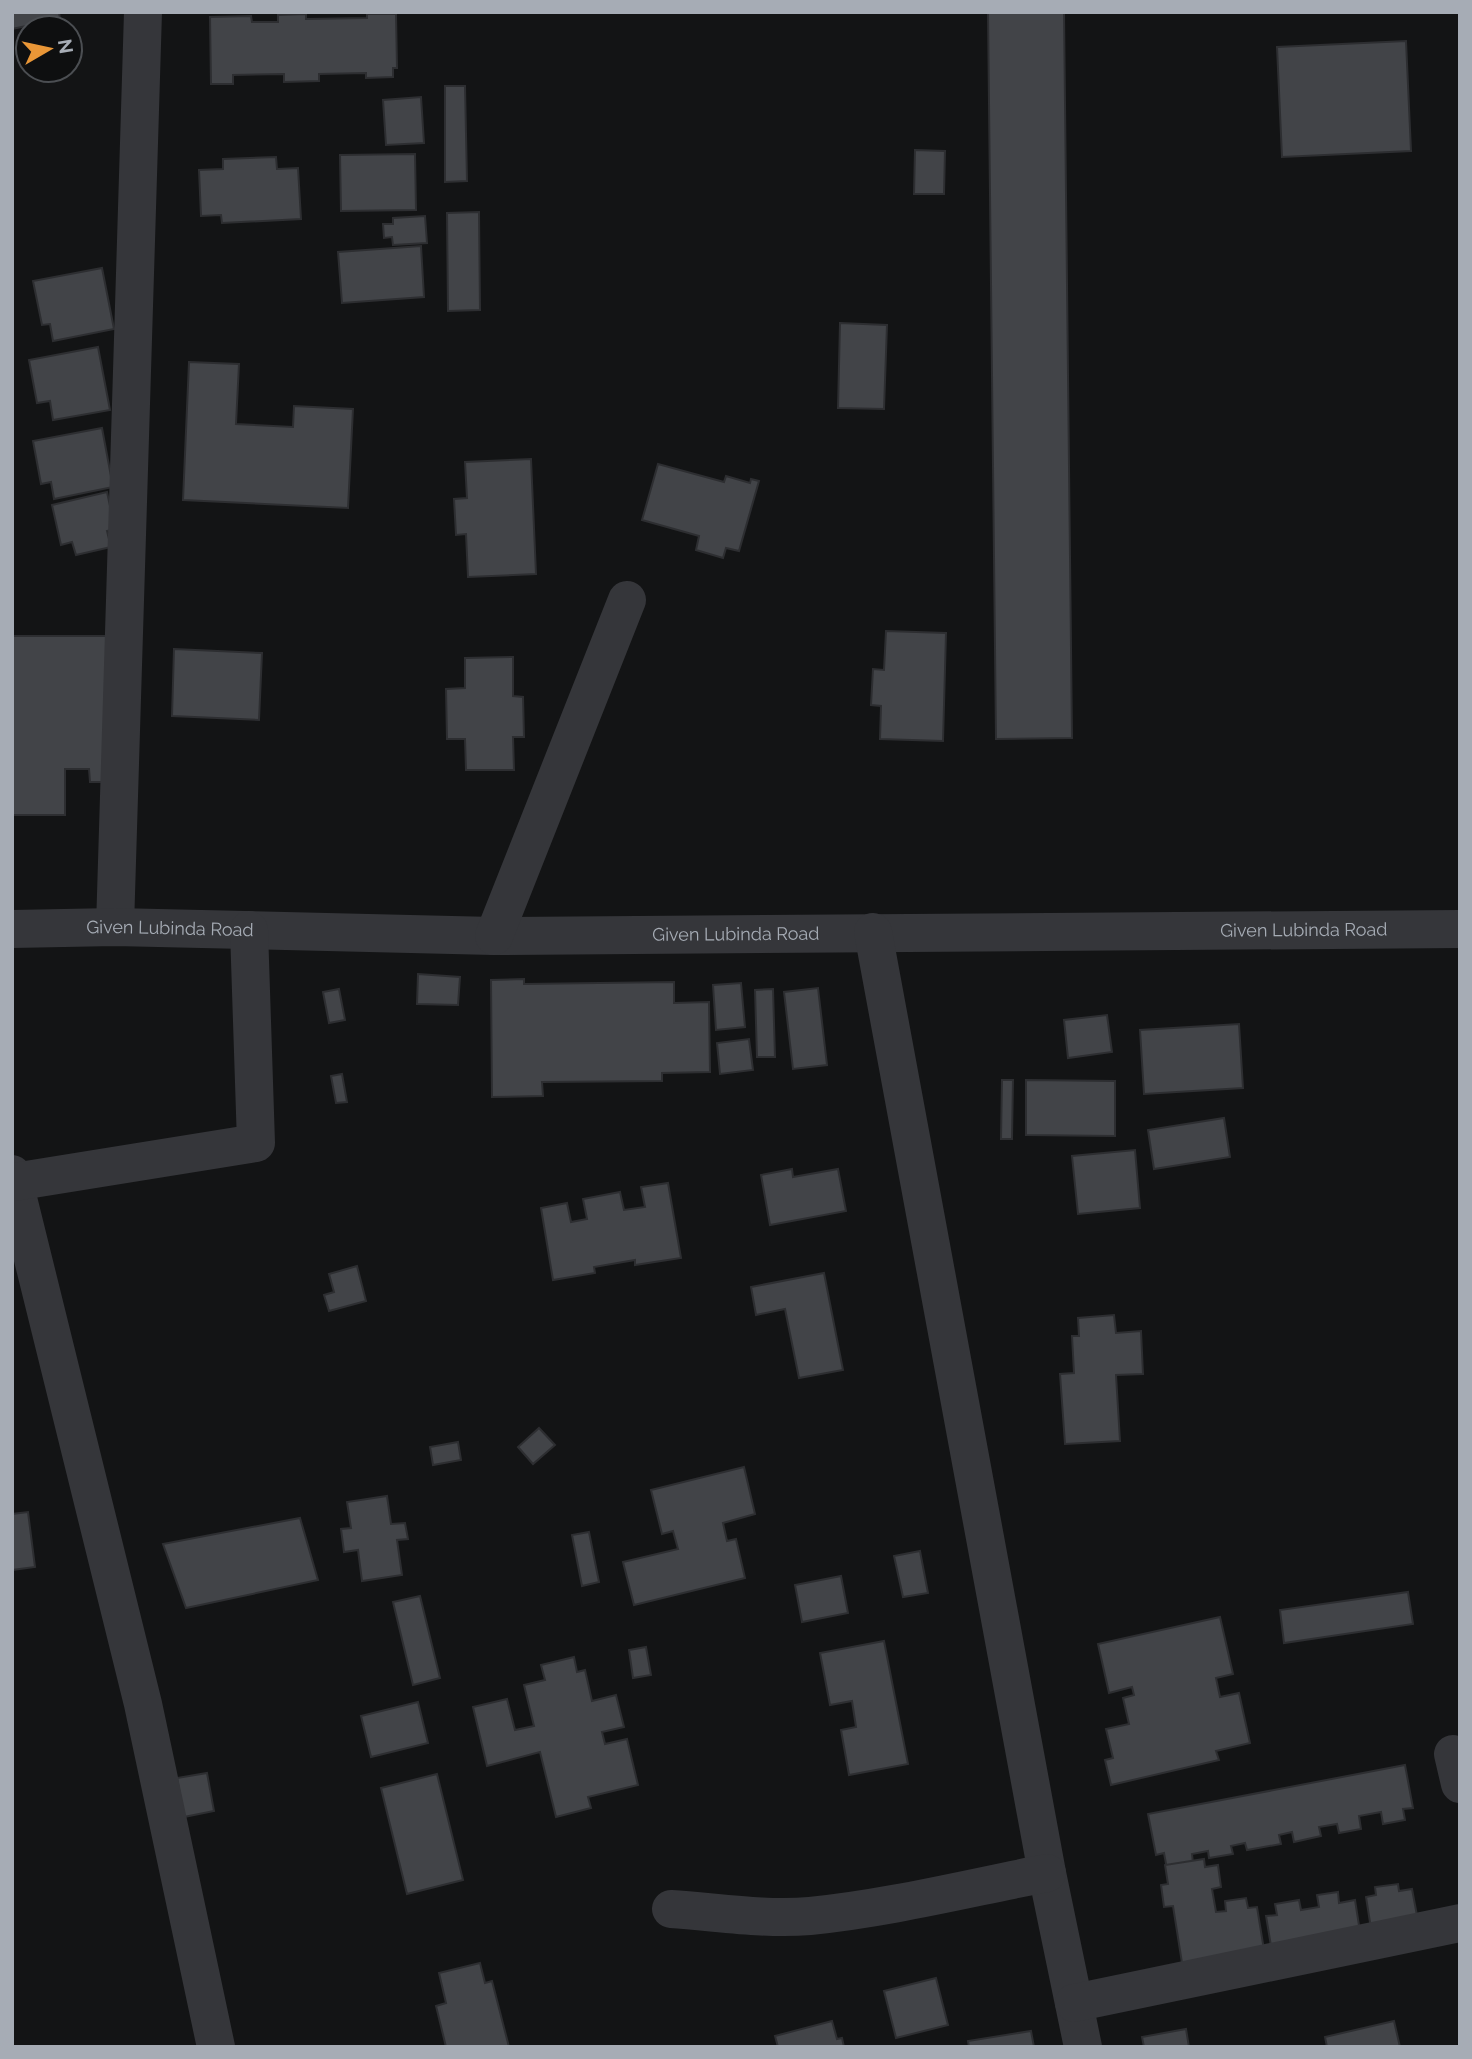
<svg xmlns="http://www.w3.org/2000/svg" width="1472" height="2059" font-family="Raleway,sans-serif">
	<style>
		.building { fill: #424448; stroke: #2d2e31; stroke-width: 2 }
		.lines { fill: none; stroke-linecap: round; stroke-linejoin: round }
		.minor { stroke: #35363a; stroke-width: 38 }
		.labels { text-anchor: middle; stroke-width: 6; stroke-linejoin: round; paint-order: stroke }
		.street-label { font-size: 18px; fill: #a6acb5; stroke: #0e0f10 }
	</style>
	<rect width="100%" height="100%" fill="#131415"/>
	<!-- building -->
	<g class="building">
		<path d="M12 12H59L60 19 12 29Z"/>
		<path d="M988 12H1064L1072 738 996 739Z"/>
		<path d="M306 14V19L367 18V14H396L397 68H393V77L366 78V73L319 74V81L284 82V74L233 75V84H211L210 17 251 16 252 22H278V15Z"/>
		<path d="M1406 41 1411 151 1282 157 1277 47Z"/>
		<path d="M445 86H465L467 181 445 182Z"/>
		<path d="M421 97 424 143 386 145 383 100Z"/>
		<path d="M915 150 945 151 944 194H914Z"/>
		<path d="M415 154 416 210 341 211 340 155Z"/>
		<path d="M276 157 277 169 298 168 301 219 222 223 221 215 201 216 199 170 223 169V159Z"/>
		<path d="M479 212 480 310 448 311 447 213Z"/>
		<path d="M425 216 427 243 393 245 392 237 384 238 383 224H393V218Z"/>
		<path d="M421 246 424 297 342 303 338 252Z"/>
		<path d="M102 268 114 329 53 341 50 324 42 325 33 281Z"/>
		<path d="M840 323 887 325 884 409 838 408Z"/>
		<path d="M98 347 110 410 53 420 50 401 37 403 29 360Z"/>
		<path d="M189 362 239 364 236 424 293 427 294 406 353 409 348 508 183 500Z"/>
		<path d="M102 428 113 487 54 499 51 482 41 484 33 441Z"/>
		<path d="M531 459 536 574 468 577 466 534 456 535 454 499 467 498 465 462Z"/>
		<path d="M658 464 724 482 726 476 750 483 751 479 759 481 739 551 726 548 723 558 696 550 699 536 642 520Z"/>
		<path d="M107 492 115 529 107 531 111 547 76 555 72 542 61 545 52 505Z"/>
		<path d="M886 631 946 633 943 741 880 739 881 706 871 705 873 669 884 670Z"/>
		<path d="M12 636H115L114 782H90L89 769H65V815H12Z"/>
		<path d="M174 649 262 653 259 720 172 716Z"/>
		<path d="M513 657V696L523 697 524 737H513L514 770H466L465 739H447L446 689 465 688V658Z"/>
		<path d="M418 974 460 977 458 1005 417 1004Z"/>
		<path d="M524 979V984L674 982V1003L709 1002 710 1072 662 1073V1081L542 1082 543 1096 492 1097 491 980Z"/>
		<path d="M741 983 745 1027 716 1030 713 985Z"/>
		<path d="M818 988 827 1065 793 1069 784 992Z"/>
		<path d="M339 989 345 1020 329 1023 323 992Z"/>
		<path d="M773 989 775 1057H757L755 990Z"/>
		<path d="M1107 1015 1112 1052 1068 1058 1064 1020Z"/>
		<path d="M1239 1024 1243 1088 1144 1094 1140 1030Z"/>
		<path d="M749 1039 753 1070 720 1074 717 1043Z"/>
		<path d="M342 1074 347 1102 336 1103 331 1076Z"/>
		<path d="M1002 1080H1013L1012 1139H1001Z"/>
		<path d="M1026 1080 1115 1081V1136L1026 1135Z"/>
		<path d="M1224 1118 1230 1157 1154 1169 1148 1130Z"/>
		<path d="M1135 1150 1140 1208 1078 1214 1072 1156Z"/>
		<path d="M792 1169 793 1177 838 1169 846 1211 770 1225 761 1175Z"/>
		<path d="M668 1183 681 1258 635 1265V1260L594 1267 595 1273 553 1280 541 1208 567 1203 571 1222 587 1219 583 1199 620 1192 624 1210 645 1207 641 1187Z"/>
		<path d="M357 1266 366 1301 329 1311 324 1295 334 1292 329 1274Z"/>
		<path d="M824 1273 843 1370 799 1378 785 1309 756 1315 751 1287Z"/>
		<path d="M1114 1315 1116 1333 1141 1331 1143 1374 1116 1375 1120 1441 1065 1444 1060 1374 1074 1373 1072 1336H1079L1078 1318Z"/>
		<path d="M539 1428 555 1445 533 1464 518 1447Z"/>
		<path d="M458 1442 461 1460 433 1465 430 1447Z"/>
		<path d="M744 1467 755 1514 723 1523 727 1541 736 1539 745 1578 634 1605 623 1562 678 1549 673 1531 662 1534 651 1490Z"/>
		<path d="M387 1496 391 1524 405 1523 408 1539 397 1540 402 1575 362 1581 358 1550 344 1552 341 1529 351 1528 347 1502Z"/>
		<path d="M28 1512 35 1567 12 1570V1514Z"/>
		<path d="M300 1518 318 1580 186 1608 163 1544Z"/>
		<path d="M589 1532 599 1582 582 1586 572 1535Z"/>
		<path d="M920 1551 928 1593 903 1597 894 1556Z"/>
		<path d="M841 1576 848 1613 802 1622 795 1585Z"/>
		<path d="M1408 1592 1413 1624 1284 1643 1280 1610Z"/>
		<path d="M420 1596 440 1678 413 1685 393 1602Z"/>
		<path d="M1220 1617 1233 1674 1216 1678 1220 1697 1239 1693 1250 1743 1216 1751 1219 1760 1111 1785 1105 1760 1113 1758 1106 1729 1129 1724 1123 1698 1134 1695 1132 1687 1109 1693 1098 1644Z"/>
		<path d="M884 1641 908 1764 849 1775 841 1730 856 1727 852 1701 830 1705 820 1653Z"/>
		<path d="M646 1647 651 1675 633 1678 629 1650Z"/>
		<path d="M574 1657 577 1672 585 1670 592 1701 616 1695 624 1727 602 1732 605 1744 627 1739 638 1785 588 1797 591 1808 556 1817 540 1752 487 1766 473 1707 507 1699 515 1730 534 1726 524 1685 545 1680 541 1665Z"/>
		<path d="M418 1702 428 1743 371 1757 361 1716Z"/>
		<path d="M1405 1765 1413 1808 1403 1809 1405 1820 1383 1824 1381 1812 1359 1816 1361 1829 1339 1833 1337 1824 1319 1827 1321 1836 1294 1842 1292 1832 1279 1835 1281 1844 1247 1850 1245 1843 1231 1846 1233 1854 1209 1858 1208 1851 1192 1854 1193 1863 1167 1869 1164 1853 1156 1855 1148 1814Z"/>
		<path d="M207 1773 214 1811 184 1817 177 1778Z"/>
		<path d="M437 1774 463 1880 407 1894 381 1788Z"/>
		<path d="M1204 1859 1205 1867 1218 1865 1221 1887 1212 1889 1216 1912 1226 1911 1225 1901 1246 1898 1248 1908 1257 1907 1264 1950 1182 1963 1173 1906 1164 1907 1161 1885 1168 1884 1165 1865Z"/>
		<path d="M1398 1884 1399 1891 1412 1889 1419 1926 1372 1935 1366 1897 1376 1895 1375 1887Z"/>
		<path d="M1338 1892 1339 1903 1355 1900 1361 1938 1272 1952 1266 1916 1277 1915 1275 1904 1299 1900 1301 1910 1319 1907 1317 1895Z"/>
		<path d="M480 1963 485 1983 492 1981 509 2047H446L436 2006 446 2003 439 1973Z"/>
		<path d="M936 1978 948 2025 896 2038 884 1991Z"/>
		<path d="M832 2021 837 2039 842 2038 844 2047H778L775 2036Z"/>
		<path d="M1394 2021 1400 2047H1327L1325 2037Z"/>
		<path d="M1186 2029 1189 2047H1144L1142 2037Z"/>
		<path d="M1031 2031 1034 2047H969L968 2041Z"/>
	</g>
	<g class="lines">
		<!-- minor -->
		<g class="minor">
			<path d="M115 927 143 12"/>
			<path id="s1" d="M12 929 115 927 494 936 1460 929"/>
			<path d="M873 932 1047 1873 1083 2047"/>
			<path d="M494 936 627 600"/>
			<path d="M12 1174 143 1704 216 2047"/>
			<path d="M14 1182 256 1143 249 930"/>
			<path d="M1453 1754 1460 1784"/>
			<path d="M671 1909C717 1912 765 1920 810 1916 890 1908 969 1888 1047 1873"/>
			<path d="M1074 2003 1460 1923"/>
		</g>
	</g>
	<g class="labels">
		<!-- street labels -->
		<g class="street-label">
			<text dy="6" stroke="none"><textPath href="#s1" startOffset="158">Given Lubinda Road</textPath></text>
			<text dy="6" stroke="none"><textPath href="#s1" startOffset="1292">Given Lubinda Road</textPath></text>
			<text dy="6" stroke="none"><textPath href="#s1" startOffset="724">Given Lubinda Road</textPath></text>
		</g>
	</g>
	<!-- border -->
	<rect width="1472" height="2059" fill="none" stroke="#a6acb5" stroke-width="28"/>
	<!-- north arrow -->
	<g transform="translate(49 49) rotate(81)"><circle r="33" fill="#0e0f10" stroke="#4b4e52" stroke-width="2"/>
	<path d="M0-5L12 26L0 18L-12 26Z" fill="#e99637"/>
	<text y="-10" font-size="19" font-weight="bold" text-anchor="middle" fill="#a6acb5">N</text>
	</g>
</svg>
